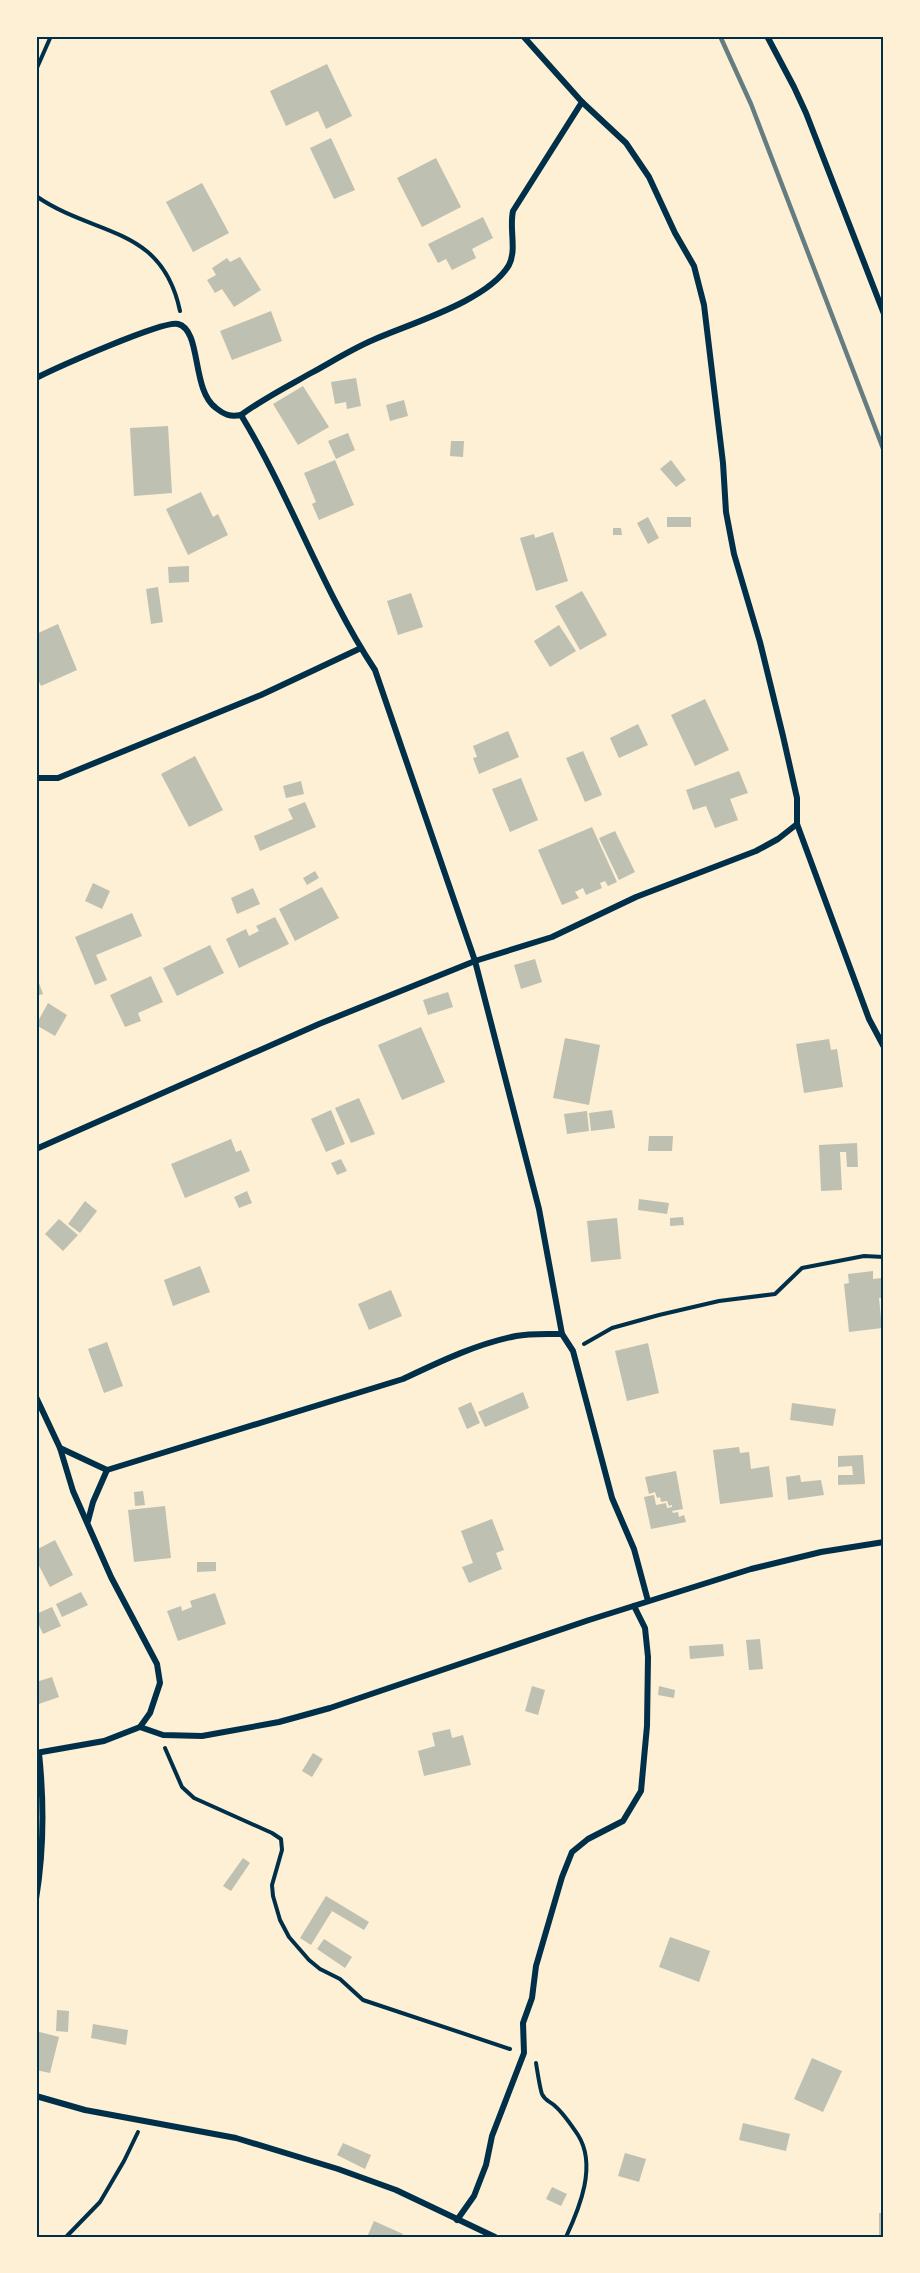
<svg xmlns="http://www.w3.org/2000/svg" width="920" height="2273" font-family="Helvetica,sans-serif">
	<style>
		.building { fill: #bec0b2 }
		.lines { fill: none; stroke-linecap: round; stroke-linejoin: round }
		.path { stroke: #003049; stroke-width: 4 }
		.minor { stroke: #003049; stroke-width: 6 }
		.rail { stroke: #657d81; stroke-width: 4.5 }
		.neatline { fill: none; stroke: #003049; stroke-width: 2 }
	</style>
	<rect width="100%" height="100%" fill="#fdf0d5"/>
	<!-- building -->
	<g class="building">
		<path d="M327 64 352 116 326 129 318 111 286 126 270 91Z"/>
		<path d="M331 138 355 190 334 199 310 148Z"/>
		<path d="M436 158 461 207 422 227 397 178Z"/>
		<path d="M202 183 229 233 193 252 166 202Z"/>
		<path d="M483 217 493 238 472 249 476 258 452 270 446 259 438 263 428 244Z"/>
		<path d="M240 257 261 290 234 307 222 289 215 293 207 280 216 275 212 268 227 258 230 262Z"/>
		<path d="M271 311 282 341 232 360 220 331Z"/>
		<path d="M356 378 361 406 347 409 346 402 335 404 331 382Z"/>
		<path d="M303 386 329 427 298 445 273 404Z"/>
		<path d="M404 400 408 416 390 421 386 405Z"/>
		<path d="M168 426 172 493 134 496 130 428Z"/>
		<path d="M348 433 355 450 336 459 328 441Z"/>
		<path d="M451 441H464L463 457 450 456Z"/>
		<path d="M335 460 354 505 319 520 312 504 316 502 304 473Z"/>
		<path d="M671 460 686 480 676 487 660 469Z"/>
		<path d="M201 492 213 517 218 514 228 535 188 555 166 509Z"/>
		<path d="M648 517 659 538 648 544 637 523Z"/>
		<rect x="667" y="517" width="24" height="10"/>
		<path d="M613 528H621L622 535H613Z"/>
		<path d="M553 532 568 581 536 591 520 538 534 534 535 538Z"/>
		<path d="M189 566V582L169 583 168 567Z"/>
		<path d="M158 587 163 622 151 624 146 589Z"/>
		<path d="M582 591 607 635 580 650 555 606Z"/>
		<path d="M411 593 423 627 398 635 387 601Z"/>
		<path d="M58 624 77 670 41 686 36 675V634Z"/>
		<path d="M559 625 576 651 550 667 534 641Z"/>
		<path d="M705 699 729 750 695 766 671 715Z"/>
		<path d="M638 724 648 745 619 758 610 738Z"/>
		<path d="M508 731 519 757 479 774 473 758 477 757 473 746Z"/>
		<path d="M583 751 602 795 585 802 566 758Z"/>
		<path d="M195 756 223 810 189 827 161 774Z"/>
		<path d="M739 771 748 793 730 799 738 820 715 828 706 806 693 810 686 790Z"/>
		<path d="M521 778 538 820 510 832 492 789Z"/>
		<path d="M301 781 304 794 286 798 283 786Z"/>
		<path d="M305 802 316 827 260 851 254 836 293 819 288 809Z"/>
		<path d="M592 827 617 882 608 886 605 881 600 883 602 888 586 895 583 888 575 892 579 898 562 905 538 850Z"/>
		<path d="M615 831 635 872 619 880 599 838Z"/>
		<path d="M315 871 319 878 307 885 303 878Z"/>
		<path d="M93 883 110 891 102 909 85 901Z"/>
		<path d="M322 887 339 918 295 941 279 909Z"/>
		<path d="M253 888 260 904 237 914 231 898Z"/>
		<path d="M132 913 142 936 96 955 107 980 95 985 75 937Z"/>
		<path d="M275 917 289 944 239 968 226 939 246 929 249 936 259 931 256 926Z"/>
		<path d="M210 945 224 973 177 996 163 968Z"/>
		<path d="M535 959 542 982 521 989 514 965Z"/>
		<path d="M151 976 163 1002 138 1013 141 1021 125 1027 110 995Z"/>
		<path d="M39 983 43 994 36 996V984Z"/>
		<path d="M448 992 453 1007 428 1015 423 1000Z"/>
		<path d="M48 1003 67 1015 55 1036 36 1025Z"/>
		<path d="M421 1027 445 1082 402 1100 378 1045Z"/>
		<path d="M565 1038 600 1045 589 1105 553 1098Z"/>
		<path d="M829 1039 831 1050 837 1049 843 1087 804 1093 796 1044Z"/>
		<path d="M359 1098 375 1134 351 1143 335 1108Z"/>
		<path d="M331 1110 345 1144 326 1152 311 1119Z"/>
		<path d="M612 1110 615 1128 591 1131 589 1113Z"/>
		<path d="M587 1111 589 1131 567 1134 564 1114Z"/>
		<path d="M649 1136H673L672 1151H648Z"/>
		<path d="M231 1139 236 1152 241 1150 250 1171 185 1198 171 1164Z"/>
		<path d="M857 1143 858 1167H847L846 1152H840L842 1190 821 1191 819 1145Z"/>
		<path d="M341 1159 347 1171 337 1175 331 1163Z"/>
		<path d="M247 1191 252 1203 239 1208 234 1197Z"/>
		<path d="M639 1199 669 1203 667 1214 638 1210Z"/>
		<path d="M85 1201 97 1211 80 1233 68 1224Z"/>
		<path d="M683 1217 684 1225 670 1226V1218Z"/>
		<path d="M617 1218 621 1259 591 1262 587 1221Z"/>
		<path d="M59 1219 78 1235 63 1251 45 1234Z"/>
		<path d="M200 1266 210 1292 173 1306 164 1280Z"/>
		<path d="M873 1271V1279L882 1278 884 1298H879L882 1328 849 1332 844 1284 849 1283 848 1274Z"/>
		<path d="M391 1290 402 1316 369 1330 358 1304Z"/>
		<path d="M107 1342 123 1386 104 1393 88 1349Z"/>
		<path d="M648 1343 659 1393 627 1401 615 1351Z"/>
		<path d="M523 1392 529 1408 485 1427 478 1412Z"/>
		<path d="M471 1402 480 1423 467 1429 458 1408Z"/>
		<path d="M792 1403 836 1409 833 1426 790 1420Z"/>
		<path d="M739 1447 740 1453 749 1452 751 1469 769 1466 773 1497 720 1504 713 1450Z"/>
		<path d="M863 1455 865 1484 838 1485V1475H853L852 1466 838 1467V1456Z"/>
		<path d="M676 1471 683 1509 672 1511 673 1513 678 1512 679 1517 684 1515 686 1522 651 1529 644 1497 654 1495 656 1505 666 1503 667 1508 672 1507V1505L669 1506 667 1501 661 1502 660 1497 657 1498 655 1492 649 1494 645 1477Z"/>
		<path d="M800 1475 801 1482 821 1480 824 1495 788 1500 786 1477Z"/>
		<path d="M143 1491 145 1505 135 1506 134 1492Z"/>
		<path d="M165 1506 171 1558 134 1562 128 1510Z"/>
		<path d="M492 1519 504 1550 496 1553 502 1569 469 1583 462 1567 473 1563 461 1531Z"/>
		<path d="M55 1540 73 1575 50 1587 36 1560V1550Z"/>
		<path d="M197 1562H216V1571L197 1572Z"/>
		<path d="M81 1592 88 1605 62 1617 56 1604Z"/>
		<path d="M215 1593 226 1624 178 1641 167 1611 181 1606 182 1611 192 1607 190 1601Z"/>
		<path d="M52 1607 61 1626 43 1634 36 1619V1614Z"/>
		<path d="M760 1639 763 1669 749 1670 746 1640Z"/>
		<path d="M723 1644 724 1656 690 1659 689 1646Z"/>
		<path d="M52 1677 59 1697 36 1705V1682Z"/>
		<path d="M532 1686 545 1690 538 1715 525 1711Z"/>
		<path d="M659 1686 675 1690 674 1698 658 1695Z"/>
		<path d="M450 1729 452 1738 463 1735 471 1765 424 1776 418 1751 435 1746 432 1733Z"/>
		<path d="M313 1753 323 1759 312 1777 302 1771Z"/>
		<path d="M243 1858 250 1863 231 1891 223 1886Z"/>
		<path d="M326 1896 369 1922 364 1930 332 1911 311 1945 300 1938Z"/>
		<path d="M670 1937 710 1951 699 1982 659 1967Z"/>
		<path d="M324 1939 352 1957 345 1968 317 1949Z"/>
		<path d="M57 2010 69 2011 68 2032 56 2031Z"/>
		<path d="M93 2024 128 2030 126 2045 91 2038Z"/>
		<path d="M36 2031 59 2037 50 2073 36 2070Z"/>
		<path d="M812 2058 842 2071 823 2112 794 2099Z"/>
		<path d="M743 2123 790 2134 786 2151 739 2140Z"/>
		<path d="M343 2143 371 2155 365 2169 337 2155Z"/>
		<path d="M625 2153 646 2159 639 2182 618 2176Z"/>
		<path d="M552 2187 567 2194 561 2206 546 2199Z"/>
		<rect x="879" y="2213" width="5" height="24"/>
		<path d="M374 2221 403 2234 401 2237H367Z"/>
	</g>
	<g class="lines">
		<!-- path -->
		<g class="path">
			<path d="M36 70 51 36"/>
			<path d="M36 146V150"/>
			<path d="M36 196C95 237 162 225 180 311"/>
			<path d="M584 1344 612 1328 659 1315 719 1301 775 1294 802 1268 864 1256 884 1257"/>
			<path d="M165 1748 182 1787 194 1798 272 1833 281 1839 282 1850 272 1885 273 1896 280 1920 289 1937 309 1960 320 1969 340 1979 363 2000 510 2049"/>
			<path d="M536 2063C537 2069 540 2089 542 2094 545 2101 550 2101 555 2106 563 2113 572 2126 578 2135 597 2165 580 2207 566 2237"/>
			<path d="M66 2237 100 2202 124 2161 138 2132"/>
		</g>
		<!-- minor -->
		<g class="minor">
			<path d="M523 36 582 102 626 143 649 177 675 233 694 266 704 305 723 463 726 512 734 554 760 642 783 736 797 798V824L869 1019 884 1047"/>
			<path d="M767 36 794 87 806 113 884 314"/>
			<path d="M36 378C56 368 163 320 178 324 202 330 191 390 216 408 225 415 230 417 241 415 291 497 322 590 375 670L475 961 539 1209 562 1334 573 1351 612 1498 634 1549 648 1601"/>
			<path d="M241 415C264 398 288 386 313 372 333 361 352 349 373 340 411 323 488 301 509 265 517 249 509 229 513 211L582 102"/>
			<path d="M36 778H58L261 695 361 648"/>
			<path d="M36 1149 319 1024 475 961 552 937 636 897 756 851 778 839 797 824"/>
			<path d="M36 1397 60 1448 73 1491 111 1577 157 1664 160 1683 150 1713 140 1727 104 1741 36 1753"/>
			<path d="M60 1448 107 1470 403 1379C439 1362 476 1344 516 1336 531 1333 547 1334 562 1334"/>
			<path d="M88 1521 93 1502 107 1470"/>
			<path d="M140 1727 163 1735 202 1736 279 1722 330 1708 589 1620 751 1569 821 1552 884 1542"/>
			<path d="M36 1899C44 1851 44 1801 39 1753"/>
			<path d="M36 2096 85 2110 236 2138 338 2169 396 2190 495 2237"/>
			<path d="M457 2220 474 2196 486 2165 492 2136 524 2053 523 2023 532 1998 536 1966 562 1877 572 1852 588 1839 623 1821 641 1791 647 1726 648 1657 645 1628 634 1606"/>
		</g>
		<!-- rail -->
		<path class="rail" d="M720 36 751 104 884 451"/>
	</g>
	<!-- border -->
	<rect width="920" height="2273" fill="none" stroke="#fdf0d5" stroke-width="75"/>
	<rect x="38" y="38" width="844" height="2198" class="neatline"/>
</svg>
